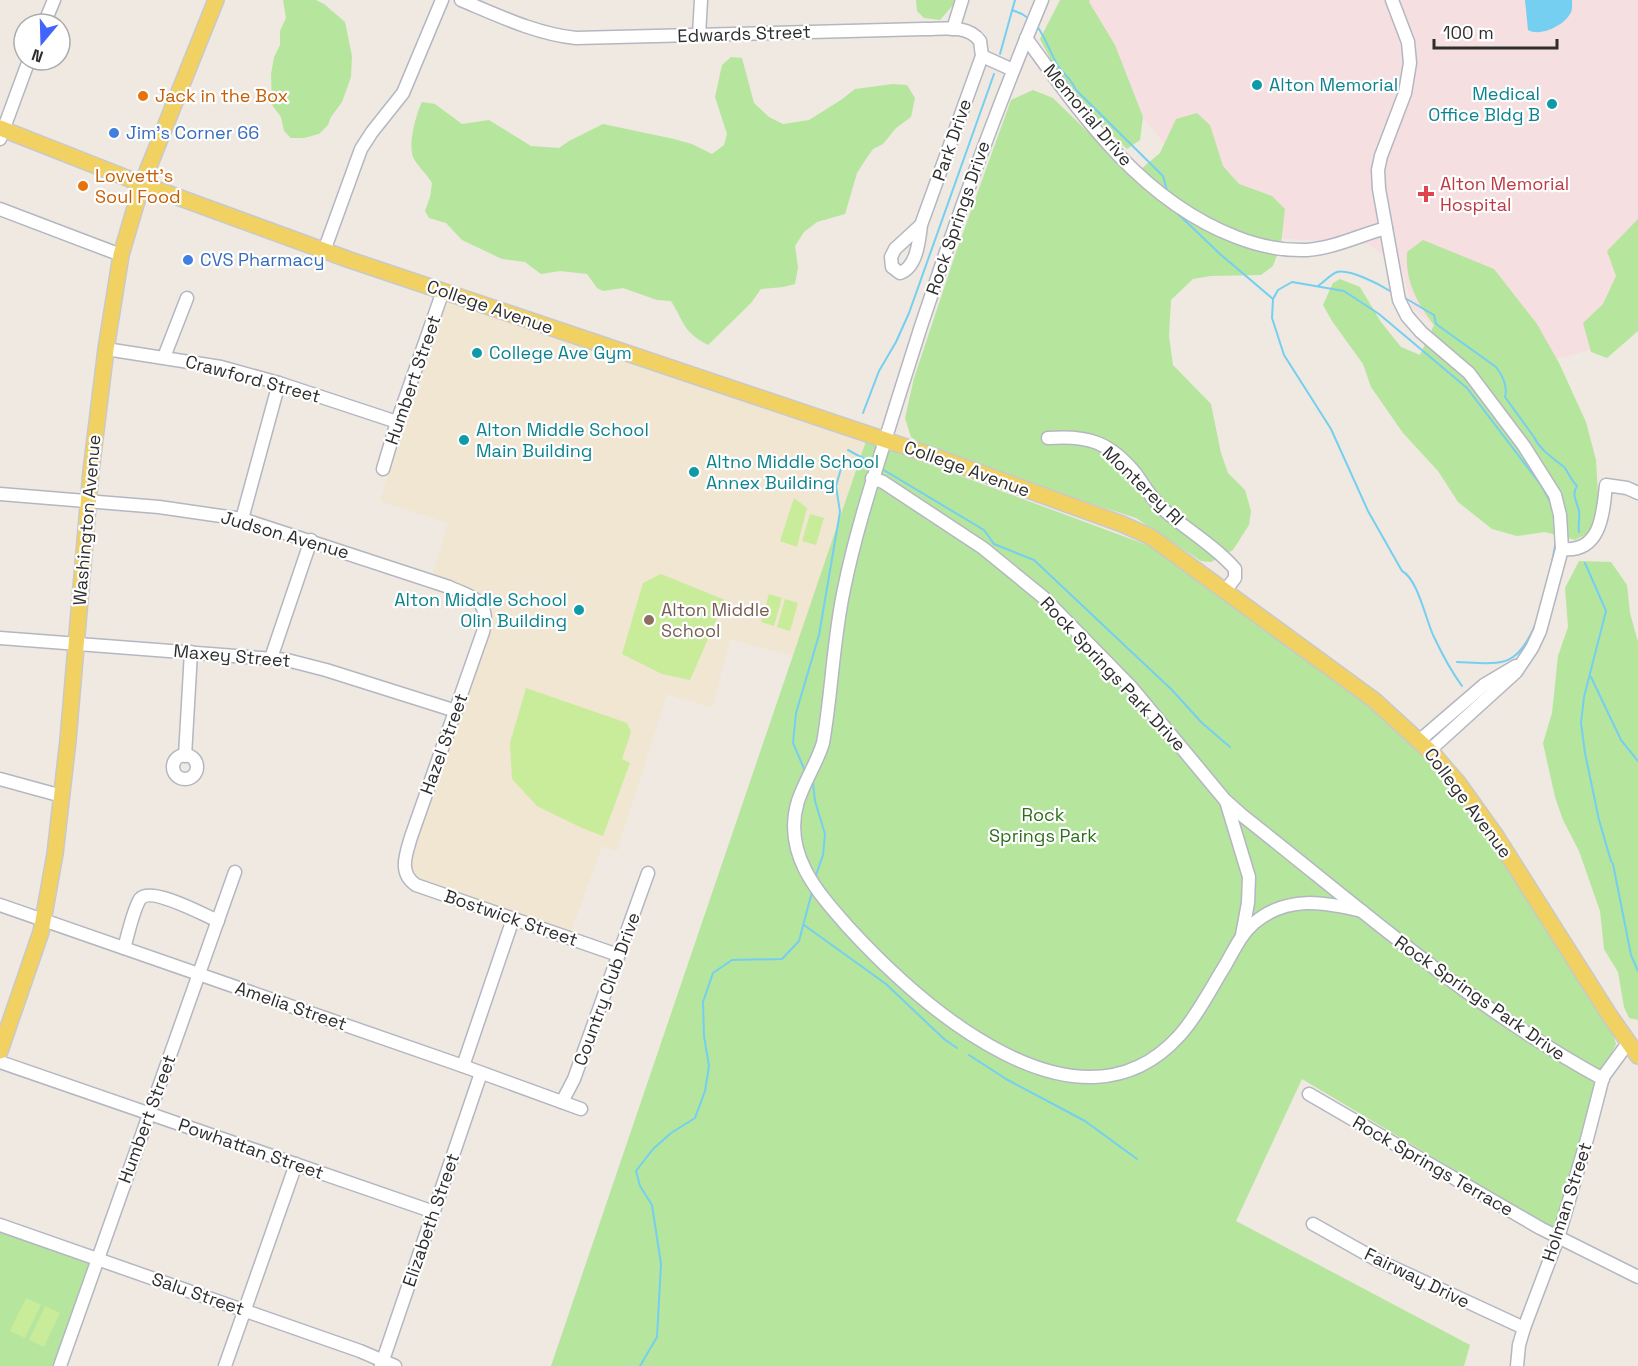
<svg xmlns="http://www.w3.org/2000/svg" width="1638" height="1366" font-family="'Space Grotesk',sans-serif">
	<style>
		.education { fill: #f0e6d1 }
		.medical { fill: #f5dfe0 }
		.green { fill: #b6e59e }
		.pitch { fill: #c9ec9a }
		.water { fill: #75cff0 }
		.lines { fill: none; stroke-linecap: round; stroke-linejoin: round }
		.stream { stroke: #75cff0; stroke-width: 2 }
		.minor-casing { stroke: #b4b7c1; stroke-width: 15 }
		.major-casing { stroke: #c9c9c9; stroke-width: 18 }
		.minor { stroke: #fff; stroke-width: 12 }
		.major { stroke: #f2d163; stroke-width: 15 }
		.culture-dot { fill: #0f9aa8; stroke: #fff; stroke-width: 2 }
		.food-dot { fill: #e8710a; stroke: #fff; stroke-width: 2 }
		.shop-dot { fill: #3f7fe0; stroke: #fff; stroke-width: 2 }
		.health-dot { fill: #e0444e; stroke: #fff; stroke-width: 2 }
		.education-dot { fill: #8d6e63; stroke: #fff; stroke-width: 2 }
		.labels { text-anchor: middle; stroke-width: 4.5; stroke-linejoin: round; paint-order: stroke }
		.street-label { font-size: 18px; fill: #2e2e2e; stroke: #fff }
		.culture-label { font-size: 18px; fill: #0d838f; stroke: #fff; text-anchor: start }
		.food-label { font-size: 18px; fill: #c56008; stroke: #fff; text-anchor: start }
		.shop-label { font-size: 18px; fill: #366cbe; stroke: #fff; text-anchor: start }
		.health-label { font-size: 18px; fill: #be3a42; stroke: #fff; text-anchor: start }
		.education-label { font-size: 18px; fill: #785e54; stroke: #fff; text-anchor: start }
		.park-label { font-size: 18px; fill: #2c6e1b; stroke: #fff }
	</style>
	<rect width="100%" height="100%" fill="#efe9e1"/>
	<!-- education -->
	<path class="education" d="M450 303 866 441 793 656 730 639 712 708 667 694 617 851 602 846 571 932 427 883 413 874 410 867V858L497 600 432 577 448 523 380 501 404 424 445 308Z"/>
	<!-- medical -->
	<path class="medical" d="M1073 0H1638V290L1624 314 1587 351 1497 374 1413 309 1402 270 1369 244 1276 238 1189 176 1073 26Z"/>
	<!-- green -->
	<g class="green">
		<path d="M283 0H316L324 4 345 22 352 56 351 77 342 102 331 117 328 125 319 134 304 138H291L284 131 281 117 272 105 271 74 274 57 280 45V31L286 18Z"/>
		<path d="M916 0H954L953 5 940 20 924 18 917 11Z"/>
		<path d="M1060 0H1090L1089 2 1115 45 1143 117 1140 140 1127 149 1108 131 1055 68 1040 39Z"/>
		<path d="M731 57 742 58 754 103 769 117 783 124 809 120 841 100 855 89 893 84 907 85 915 98 911 117 896 128 883 144 873 149 866 159 857 173 845 214 817 222 804 232 795 246 798 267 795 284 783 287 761 289 751 303 708 345C682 331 685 323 671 301L657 300 623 288 603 291 597 288 587 274 560 271 541 274 525 262 502 259 462 240 446 223 429 218 425 211 430 197 432 183C427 174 419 168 414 159 407 147 416 114 422 102L435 104 462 124 489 120 531 146 559 148 569 141 603 124 674 139 692 144 712 154 724 145 727 134 715 97 722 65Z"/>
		<path d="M1033 90 1053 98 1133 176 1160 153 1176 119 1197 113 1210 125 1223 166 1239 184 1272 196 1285 209 1281 244 1273 266 1261 275 1211 276 1193 279 1171 300 1169 336 1173 365 1211 404 1221 453 1228 473 1245 490 1251 511 1249 525 1233 550 1211 562 1201 561 1136 518 1043 488 926 447 911 437 905 418 914 378 955 255 1011 100Z"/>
		<path d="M1638 219V331L1607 358 1591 352 1583 323 1603 304 1616 276 1607 251Z"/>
		<path d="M1423 240 1494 269 1537 324 1559 363 1586 422 1596 460 1599 512 1591 532 1575 540 1545 532 1517 536 1492 529 1458 502 1438 471 1403 433 1371 387 1363 364 1332 321 1323 305 1333 283 1340 279 1360 287 1381 322 1401 347 1420 355 1434 325C1417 303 1405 281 1407 252Z"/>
		<path d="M866 441 1158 549 1386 718 1423 752 1459 796 1521 885 1613 1034 1616 1044 1596 1088 1555 1230 1302 1079 1236 1221 1470 1345 1464 1366H551Z"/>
		<path d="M1579 561 1611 562 1627 585 1630 613 1638 642V1020L1629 1018 1624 1007 1618 972 1604 949 1600 911 1579 851 1563 820 1555 797 1543 743 1552 713 1558 656 1568 627 1565 588Z"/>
		<path d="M0 1231 90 1263 55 1366H0Z"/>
	</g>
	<!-- pitch -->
	<g class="pitch">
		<path d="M794 498 807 508 797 547 780 541Z"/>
		<path d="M810 514 824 518 816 545 802 541Z"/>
		<path d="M661 574 725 600 690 680 662 674 622 654 643 583Z"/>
		<path d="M769 594 782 598 774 626 761 622Z"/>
		<path d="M785 599 798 603 790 631 777 627Z"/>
		<path d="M526 688 627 723 631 732 622 759 630 763 603 836 582 828 537 806 512 779 510 743Z"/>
		<path d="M26 1298 41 1305 25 1338 10 1331Z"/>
		<path d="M45 1306 60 1313 44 1347 29 1340Z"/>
	</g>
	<!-- water -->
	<path class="water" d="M1525 0H1572C1572 5 1573 10 1570 14 1563 26 1540 37 1528 30Z"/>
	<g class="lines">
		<!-- stream -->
		<g class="stream">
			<path d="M1012 10 1022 14 1028 18"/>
			<path d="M1037 26C1046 39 1050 52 1058 66 1064 74 1072 80 1076 90L1163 176 1167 191"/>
			<path d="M1000 54 1015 0"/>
			<path d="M1176 212 1220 254 1273 299"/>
			<path d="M1318 286C1324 282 1331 274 1337 272 1350 269 1379 284 1390 291"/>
			<path d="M1405 298 1434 315 1436 324 1496 367C1503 376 1508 386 1505 397L1534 437C1540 450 1553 458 1564 467 1568 471 1570 479 1577 486 1571 495 1577 501 1579 511 1580 517 1578 525 1579 532"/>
			<path d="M863 413 879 371 896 342 909 313 994 74"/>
			<path d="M848 450 870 462"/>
			<path d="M882 469 984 530 994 544 1034 560 1172 690 1202 723 1230 747"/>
			<path d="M1552 562 1556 541"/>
			<path d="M1585 563 1606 611 1584 697 1581 723 1585 753 1599 820 1611 861 1613 864 1631 955 1638 971"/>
			<path d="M1457 662C1502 664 1517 669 1536 623"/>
			<path d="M1591 677 1621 740 1638 761"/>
			<path d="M1462 686C1451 671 1442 654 1434 637 1426 621 1418 579 1402 571L1368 511 1331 429 1284 355 1272 318 1273 299 1278 290 1292 282 1344 291 1379 314 1467 388 1541 485 1551 503"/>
			<path d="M805 771 793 743 796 713 819 635 840 512 836 486 842 465"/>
			<path d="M813 783 815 801 825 834 823 855 815 878"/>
			<path d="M804 925 886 984 944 1039 957 1048"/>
			<path d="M969 1055 1006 1079 1085 1121 1137 1159"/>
			<path d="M640 1366 657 1337 661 1264 652 1205 640 1186 636 1171 653 1149 671 1133 695 1118 705 1091 709 1066 704 1036 703 1002 713 973 732 960 782 959 799 941 812 892"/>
		</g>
		<defs>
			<g id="minor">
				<path d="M461 0C497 15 536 34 576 38L924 29C943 29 968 24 980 41L982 56 921 225 895 249 891 257 892 267 900 273C917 267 919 241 921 225"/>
				<path d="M1042 0C987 132 939 265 897 402 878 464 857 525 844 589 833 640 832 692 823 743 817 763 805 780 798 801 782 853 817 892 849 928 921 1006 1078 1147 1179 1036 1198 1015 1211 988 1226 964 1234 950 1241 934 1254 923 1287 895 1324 902 1362 911"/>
				<path d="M1392 0 1408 42 1410 63 1405 93 1381 156 1378 170 1379 189 1399 300 1407 316 1421 332 1469 373 1524 446 1555 495 1560 515 1562 549 1540 631 1532 648 1516 672 1430 750"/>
				<path d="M44 24 54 0"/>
				<path d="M953 29 962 0"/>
				<path d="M699 35 701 0"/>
				<path d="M1026 38C1083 117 1142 201 1236 237 1259 246 1282 251 1307 250 1335 248 1360 235 1386 228"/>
				<path d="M982 56 1013 70"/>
				<path d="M0 139 29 60"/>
				<path d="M0 209 121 255"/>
				<path d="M324 251 361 149 372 132 403 93 442 0"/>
				<path d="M106 349 221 367 279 383 397 422"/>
				<path d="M164 357 187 298"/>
				<path d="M1048 438C1088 435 1110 442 1136 474 1145 487 1152 500 1164 510 1187 530 1215 546 1235 569V578L1225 591"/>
				<path d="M383 469 397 422 443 291"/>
				<path d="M872 478 883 482 983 548 1043 597 1132 688 1225 800 1243 816C1360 908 1472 1008 1603 1079"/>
				<path d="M0 494 159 507 242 519 449 587C474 598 491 601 483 632L411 837C406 854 398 873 416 885L618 955"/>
				<path d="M242 519 279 383"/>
				<path d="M1562 549C1601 553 1603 514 1606 485L1627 488 1638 493"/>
				<path d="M0 638 287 660 326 670 456 711"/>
				<path d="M271 658 311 540"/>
				<path d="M1420 740 1484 685 1516 666"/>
				<circle cx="185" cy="767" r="12"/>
				<path d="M185 756 191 652"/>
				<path d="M0 779 62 796"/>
				<path d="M1226 801 1249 877 1248 903 1242 935"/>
				<path d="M0 905 463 1066 581 1109"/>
				<path d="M124 948C128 935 133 910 140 899 151 886 204 915 218 921"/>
				<path d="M0 1062 434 1212"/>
				<path d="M463 1066 513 919"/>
				<path d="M1309 1094 1540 1228 1638 1277"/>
				<path d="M562 1102 574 1079 648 873"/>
				<path d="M1313 1224 1377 1260 1524 1328"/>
				<path d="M0 1225 360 1351 395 1366"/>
				<path d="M60 1366 235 872"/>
				<path d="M225 1366 296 1164"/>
				<path d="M381 1366 481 1073"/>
				<path d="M1517 1366 1519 1345 1524 1328 1558 1238 1587 1139 1603 1077 1628 1043"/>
			</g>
			<g id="major">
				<path d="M0 128 142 184 350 260 939 458 1122 524 1151 537 1374 700 1434 755 1459 784 1496 836 1610 1016 1638 1056"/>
				<path d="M0 1051 41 932 55 854 68 740 91 471 106 349 121 255 142 184 216 0"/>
			</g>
		</defs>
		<!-- minor casing -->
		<use href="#minor" class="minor-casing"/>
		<!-- major casing -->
		<use href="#major" class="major-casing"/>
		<!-- minor -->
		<use href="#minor" class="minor"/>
		<!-- major -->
		<use href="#major" class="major"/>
	</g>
	<!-- markers -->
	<g class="culture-dot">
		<circle cx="1257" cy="85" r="6"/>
		<circle cx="1552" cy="104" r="6"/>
		<circle cx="477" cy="353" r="6"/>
		<circle cx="464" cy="440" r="6"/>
		<circle cx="694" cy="472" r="6"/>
		<circle cx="579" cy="610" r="6"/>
	</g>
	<g class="food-dot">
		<circle cx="143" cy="96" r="6"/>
		<circle cx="83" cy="186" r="6"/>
	</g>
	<g class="shop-dot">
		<circle cx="114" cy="133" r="6"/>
		<circle cx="188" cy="260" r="6"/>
	</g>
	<path class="health-dot" d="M1423 185h6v6h6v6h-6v6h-6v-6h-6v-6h6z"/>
	<circle class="education-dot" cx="649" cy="620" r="6"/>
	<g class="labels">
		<!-- street labels -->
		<g class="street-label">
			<text transform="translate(744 34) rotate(-2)" y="6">Edwards Street</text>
			<text transform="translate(1088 115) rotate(50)" y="6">Memorial Drive</text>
			<text transform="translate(952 140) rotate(-71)" y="6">Park Drive</text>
			<text transform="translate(958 218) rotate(-71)" y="6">Rock Springs Drive</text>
			<text transform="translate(490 307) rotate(19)" y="6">College Avenue</text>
			<text transform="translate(253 379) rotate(15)" y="6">Crawford Street</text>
			<text transform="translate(413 380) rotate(-71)" y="6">Humbert Street</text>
			<text transform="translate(967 469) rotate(20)" y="6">College Avenue</text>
			<text transform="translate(1143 486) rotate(44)" y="6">Monterey Rl</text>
			<text transform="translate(87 520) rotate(-85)" y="6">Washington Avenue</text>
			<text transform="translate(285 535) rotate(16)" y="6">Judson Avenue</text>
			<text transform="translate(232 656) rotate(5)" y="6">Maxey Street</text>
			<text transform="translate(1113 674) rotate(47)" y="6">Rock Springs Park Drive</text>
			<text transform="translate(444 744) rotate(-70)" y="6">Hazel Street</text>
			<text transform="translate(1468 803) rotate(53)" y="6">College Avenue</text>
			<text transform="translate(511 918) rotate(19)" y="6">Bostwick Street</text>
			<text transform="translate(607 989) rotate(-70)" y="6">Country Club Drive</text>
			<text transform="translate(1480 998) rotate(35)" y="6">Rock Springs Park Drive</text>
			<text transform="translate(291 1006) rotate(19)" y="6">Amelia Street</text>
			<text transform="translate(147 1119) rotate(-70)" y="6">Humbert Street</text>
			<text transform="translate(251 1149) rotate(19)" y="6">Powhattan Street</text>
			<text transform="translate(1433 1166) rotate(30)" y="6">Rock Springs Terrace</text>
			<text transform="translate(1567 1202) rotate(-72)" y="6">Holman Street</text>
			<text transform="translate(431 1220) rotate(-71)" y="6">Elizabeth Street</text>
			<text transform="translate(1417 1278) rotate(26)" y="6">Fairway Drive</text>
			<text transform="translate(198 1294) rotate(19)" y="6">Salu Street</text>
		</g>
		<!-- culture labels -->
		<g class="culture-label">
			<text x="1269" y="91">Alton Memorial</text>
			<text x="1540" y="100" text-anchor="end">Medical<tspan x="1540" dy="21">Office Bldg B</tspan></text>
			<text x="489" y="359">College Ave Gym</text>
			<text x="476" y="436">Alton Middle School<tspan x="476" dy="21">Main Building</tspan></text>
			<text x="706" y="468">Altno Middle School<tspan x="706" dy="21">Annex Building</tspan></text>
			<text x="567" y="606" text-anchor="end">Alton Middle School<tspan x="567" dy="21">Olin Building</tspan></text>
		</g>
		<!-- food labels -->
		<g class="food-label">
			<text x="155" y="102">Jack in the Box</text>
			<text x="95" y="182">Lovvett's<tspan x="95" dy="21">Soul Food</tspan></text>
		</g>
		<!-- shop labels -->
		<g class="shop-label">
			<text x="126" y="139">Jim's Corner 66</text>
			<text x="200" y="266">CVS Pharmacy</text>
		</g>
		<!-- health labels -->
		<g class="health-label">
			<text x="1440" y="190">Alton Memorial<tspan x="1440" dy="21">Hospital</tspan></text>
		</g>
		<!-- education labels -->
		<g class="education-label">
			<text x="661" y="616">Alton Middle<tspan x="661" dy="21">School</tspan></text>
		</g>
		<!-- park labels -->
		<g class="park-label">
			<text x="1043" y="821">Rock<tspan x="1043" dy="21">Springs Park</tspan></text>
		</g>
	</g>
	<!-- north arrow -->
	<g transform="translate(42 42) rotate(199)"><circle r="28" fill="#ffffff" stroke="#ababab" stroke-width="1.5"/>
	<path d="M0-4.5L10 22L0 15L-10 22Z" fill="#4264fb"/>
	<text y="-9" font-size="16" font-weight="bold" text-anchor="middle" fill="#2e2e2e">N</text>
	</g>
	<!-- scale -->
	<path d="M1434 39v9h123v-9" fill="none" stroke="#2e2e2e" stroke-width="3"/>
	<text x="1443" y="39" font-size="18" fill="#2e2e2e" stroke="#ffffff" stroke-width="4.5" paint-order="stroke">100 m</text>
</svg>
